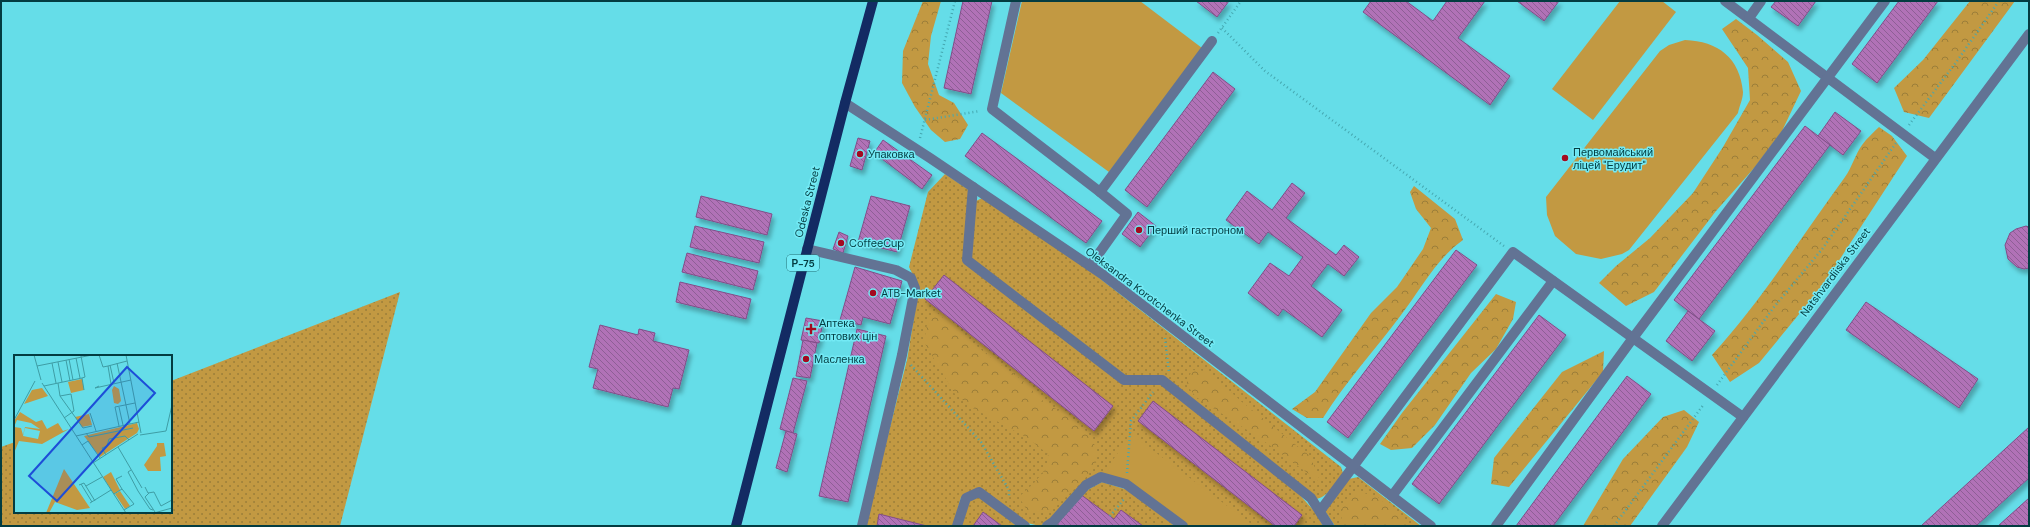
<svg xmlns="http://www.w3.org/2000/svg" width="2030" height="527" font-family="'DM Sans',sans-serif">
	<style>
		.grass { fill: url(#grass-dots) }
		.forest { fill: url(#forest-crowns) }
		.green { fill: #c29942 }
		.building { fill: url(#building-back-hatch); stroke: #824d88; filter: url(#shadow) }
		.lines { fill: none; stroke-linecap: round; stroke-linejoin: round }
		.path { stroke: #45a8b1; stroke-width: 2.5; stroke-dasharray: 1 3; stroke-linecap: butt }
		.minor { stroke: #627394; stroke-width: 10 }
		.major { stroke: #132b63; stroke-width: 10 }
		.poi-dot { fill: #a40a20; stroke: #73eaf5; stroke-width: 1.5 }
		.labels { text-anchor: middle; stroke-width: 3; stroke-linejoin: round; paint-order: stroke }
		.shield { fill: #73eaf5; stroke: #257077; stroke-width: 1 }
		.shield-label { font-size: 10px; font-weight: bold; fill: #033c41 }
		.poi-label { font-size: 11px; fill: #033c41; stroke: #73eaf5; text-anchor: start }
		.street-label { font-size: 11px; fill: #033c41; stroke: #73eaf5 }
		.inset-road { fill: none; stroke: #3e9da5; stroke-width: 1 }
		.view { fill: #1d4ed8; fill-opacity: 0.15; stroke: #1d4ed8; stroke-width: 2 }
		.inset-edge { fill: none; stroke: #033c41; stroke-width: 2 }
	</style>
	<defs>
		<pattern id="grass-dots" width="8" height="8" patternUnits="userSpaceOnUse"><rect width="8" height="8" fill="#c29942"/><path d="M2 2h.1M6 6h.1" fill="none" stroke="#9b7e39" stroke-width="1.8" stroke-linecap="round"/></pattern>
		<pattern id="forest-crowns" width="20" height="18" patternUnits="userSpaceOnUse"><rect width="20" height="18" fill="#c29942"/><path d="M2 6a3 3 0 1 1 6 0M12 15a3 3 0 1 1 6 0" fill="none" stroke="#9b7e39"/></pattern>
		<pattern id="building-back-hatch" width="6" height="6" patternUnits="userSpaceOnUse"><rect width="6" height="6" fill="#b172b7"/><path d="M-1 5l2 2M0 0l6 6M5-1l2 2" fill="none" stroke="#8e5f96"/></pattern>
		<filter id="shadow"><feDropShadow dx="2.5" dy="4.5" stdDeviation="2" flood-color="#0004"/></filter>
	</defs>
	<rect width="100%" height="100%" fill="#65dde8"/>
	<!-- grass -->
	<g class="grass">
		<path d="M945 174 969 190 963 261 1123 383 1160 384 1297 492 1316 513 1323 526H1183L1126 484 1101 477 1051 519 1040 526 1023 522 980 489 961 497 953 526H865L907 360 917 299 918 285 909 267 928 192Z"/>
		<path d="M982 198 1089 270 1341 467 1343 473C1336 483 1328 497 1316 499L1164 378 1126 376 971 258 976 201Z"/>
		<path d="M400 292 340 526H1V447L15 442V512H171V381Z"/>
		<path d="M1358 477 1421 526H1335L1325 511 1349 479Z"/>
		<path d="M1102 482 1128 490 1175 526H1051L1080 494Z"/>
		<path d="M979 497 1017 526H961L970 500Z"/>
	</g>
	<!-- forest -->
	<g class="forest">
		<path d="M923 1H941L931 36 928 64 939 95 954 103 968 125 960 139 945 142 931 130 915 107 902 83 903 51Z"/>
		<path d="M1970 1H2015L1929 118 1904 112 1894 88 1923 60Z"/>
		<path d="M1736 19 1757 35 1788 62 1801 91 1782 131 1755 167 1716 211 1654 292 1626 306 1599 283 1616 266 1650 238 1693 193 1723 147 1750 100 1748 68 1722 29Z"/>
		<path d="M1879 127 1892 136 1907 156 1823 285 1759 363 1730 382 1712 355C1762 300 1801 237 1845 177 1852 167 1855 155 1862 145 1867 138 1873 133 1879 127Z"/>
		<path d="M1414 186 1455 219 1463 240C1436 259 1421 289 1401 315 1375 350 1346 381 1323 418H1307L1292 409 1315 392 1371 313 1397 287 1423 249 1431 228 1416 209 1410 192Z"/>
		<path d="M1496 294 1516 302 1513 319 1496 349 1471 373 1435 425 1412 448 1391 450 1380 444 1402 413Z"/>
		<path d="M936 312 990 357 1022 380 1043 401 1063 413 1085 430 1096 447 1097 461 1084 480 1049 513 1028 512 1019 497 1036 481 1047 467 1048 454 1026 437 971 407 955 394 924 342 928 319Z"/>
		<path d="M1604 351 1603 372 1509 487 1491 484 1494 458 1562 372Z"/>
		<path d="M1192 370 1207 371 1242 402 1310 456 1321 483 1261 439 1196 397 1186 384Z"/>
		<path d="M1684 410 1699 422 1687 447 1630 526H1583L1623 459 1663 417Z"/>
		<path d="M1356 491 1378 497 1410 526H1344L1341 524 1343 502Z"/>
	</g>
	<!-- green -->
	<g class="green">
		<path d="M1022 1H1140L1202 48 1109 172 1001 93Z"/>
		<path d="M1620 1H1662L1676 12 1593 120 1552 89Z"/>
		<path d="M1685 40C1718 41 1740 58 1743 92 1743 99 1739 107 1738 113L1629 250 1622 254 1601 259 1576 254 1555 236 1547 215 1546 197 1660 51 1669 45Z"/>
		<path d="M1131 434 1254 526H1183L1126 484 1101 477Z"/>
	</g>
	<!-- building -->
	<g class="building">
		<path d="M963 1H992L971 94 944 88Z"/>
		<path d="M1196 1H1229L1217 17Z"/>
		<path d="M1371 1H1406L1433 21 1447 1H1485L1458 38 1510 76 1490 105 1363 12Z"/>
		<path d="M1517 1H1559L1544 21Z"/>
		<path d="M1776 1H1816L1798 26 1771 7Z"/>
		<path d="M1899 1H1938L1877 83 1852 64Z"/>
		<path d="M1213 72 1235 89 1147 207 1125 190Z"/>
		<path d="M1835 112 1861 131 1843 155 1818 136Z"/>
		<path d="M1805 126 1830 145 1699 319 1674 300Z"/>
		<path d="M982 133 1102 221 1086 243 965 156Z"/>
		<path d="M858 138 870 141 862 170 850 166Z"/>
		<path d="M883 140 932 175 922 189 874 153Z"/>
		<path d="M1292 183 1305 193 1286 218 1336 255 1344 245 1359 257 1344 276 1328 264 1311 286 1342 310 1322 337 1283 309 1278 316 1248 293 1270 263 1289 276 1303 257 1268 232 1259 244 1226 220 1247 191 1272 210Z"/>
		<path d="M701 196 772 214 767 235 696 217Z"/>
		<path d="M871 196 910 206 897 252 858 242Z"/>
		<path d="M1138 212 1156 226 1140 247 1122 234Z"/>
		<path d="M695 226 764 242 759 263 690 247Z"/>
		<path d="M2026 226 2029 227V268L2024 269 2017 267 2008 259 2005 245 2010 233 2016 229Z"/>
		<path d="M839 232 848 236 843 253 833 249Z"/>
		<path d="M1456 250 1477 265 1348 438 1327 422Z"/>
		<path d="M687 253 758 271 753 290 682 272Z"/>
		<path d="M855 267 902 281 890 324 863 317 861 325 840 320Z"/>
		<path d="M944 275 1113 406 1094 431 925 299Z"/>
		<path d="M680 282 751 299 746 319 676 302Z"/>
		<path d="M1866 302 1978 379 1959 408 1846 330Z"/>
		<path d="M1688 311 1715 331 1692 361 1666 341Z"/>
		<path d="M1539 315 1566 335 1439 504 1412 484Z"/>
		<path d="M806 318 823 321 819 343 801 340Z"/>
		<path d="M600 325 638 335 639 329 655 333 653 341 689 350 679 389 673 388 668 407 593 388 598 369 589 367Z"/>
		<path d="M857 329 886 336 848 502 819 496Z"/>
		<path d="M803 340 817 343 810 378 796 376Z"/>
		<path d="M1627 376 1651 394 1553 526H1516Z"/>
		<path d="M793 378 807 381 793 433 780 429Z"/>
		<path d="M1153 401 1302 515 1294 526H1275L1138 421Z"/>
		<path d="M2029 427V478L1976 526H1921Z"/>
		<path d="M786 431 797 434 787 472 776 468Z"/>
		<path d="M1080 494 1114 519 1121 510 1143 526H1056Z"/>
		<path d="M2029 498V526H1998Z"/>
		<path d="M983 512 1002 526H973Z"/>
		<path d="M879 514 927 526H877Z"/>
	</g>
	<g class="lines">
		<!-- path -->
		<g class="path">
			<path d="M1222 28 1265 71 1504 246"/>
			<path d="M1218 33 1241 1"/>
			<path d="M925 120 980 111"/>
			<path d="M1909 125 1957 61 1999 1"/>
			<path d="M920 138 955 1"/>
			<path d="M1165 338 1169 372"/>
			<path d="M911 365 981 442 1009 490V498"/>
			<path d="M1717 385 1774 307 1823 248 1896 143"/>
			<path d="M1127 473 1131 421 1153 392"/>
			<path d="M1110 516 1125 498"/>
			<path d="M1614 526 1704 404"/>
		</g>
		<!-- minor -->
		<g class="minor">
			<path d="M1016 1 992 109 1100 192"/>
			<path d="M1725 1 1935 158"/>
			<path d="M1749 18 1761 1"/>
			<path d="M845 103 930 158 1102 274 1431 526"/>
			<path d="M973 187 967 260 1124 380H1162L1311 498 1329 526"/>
			<path d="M807 249 896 270 911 278 915 288 902 355 862 526"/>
			<path d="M1090 266 1127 214 1100 192 1212 41"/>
			<path d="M1392 496 1553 281"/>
			<path d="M1320 511 1513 252 1743 417"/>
			<path d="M957 526 966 498 979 492 1025 526"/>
			<path d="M1047 526 1053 522 1086 485 1101 477 1126 484 1183 526"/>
			<path d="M1496 526 1633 338 1885 1"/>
			<path d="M1662 526 2029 34"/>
		</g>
		<!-- major -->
		<path class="major" d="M736 526 845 103 873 1"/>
	</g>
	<!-- markers -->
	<g class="poi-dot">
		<circle cx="860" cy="154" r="4"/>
		<circle cx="1565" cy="158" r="4"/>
		<circle cx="1139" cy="230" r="4"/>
		<circle cx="841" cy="243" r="4"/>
		<circle cx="873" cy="293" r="4"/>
		<path d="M809 323h4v4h4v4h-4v4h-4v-4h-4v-4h4z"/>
		<circle cx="806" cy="359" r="4"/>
	</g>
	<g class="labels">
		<!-- shield labels -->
		<rect class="shield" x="787" y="255" width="32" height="16" rx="3"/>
		<g class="shield-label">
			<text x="803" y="267">Р-75</text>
		</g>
		<!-- poi labels -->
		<g class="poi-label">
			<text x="1573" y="156">Первомайський<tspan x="1573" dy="13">ліцей "Ерудит"</tspan></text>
			<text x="868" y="158">Упаковка</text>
			<text x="1147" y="234">Перший гастроном</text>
			<text x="849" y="247">CoffeeCup</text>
			<text x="881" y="297">ATB-Market</text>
			<text x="819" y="327">Аптека<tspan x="819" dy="13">оптових цін</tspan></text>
			<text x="814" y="363">Масленка</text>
		</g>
		<!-- street labels -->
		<g class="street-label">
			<text transform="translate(807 202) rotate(-76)" y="4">Odeska Street</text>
			<text transform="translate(1835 272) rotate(-53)" y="4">Natshvardiiska Street</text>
			<text transform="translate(1150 297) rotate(37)" y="4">Oleksandra Korotchenka Street</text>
		</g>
	</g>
	<!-- overview -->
	<g transform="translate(14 355)">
		<rect width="158" height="158" fill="#65dde8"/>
		<path d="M6 57 22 67 28 65 33 74 44 68 49 76 55 74 28 89 5 86 0 98V66ZM3 65 17 68 26 74 11 72 9 80 7 73 0 72ZM11 73 26 76 24 84 9 81ZM123 68 125 74 123 78 86 102 70 81ZM50 114 76 153 63 155 41 147 35 158H32ZM97 117 106 135 100 139 89 122ZM106 136 116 151 111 154 101 139Z" fill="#c29942" fill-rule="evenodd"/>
		<path d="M68 24 70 35 57 38 54 27ZM100 31 105 34 107 46 104 49 100 48 98 35ZM28 33 34 41 10 49 18 35ZM75 59 78 70 68 72 61 62ZM143 88H150L152 101 146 102 147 116H134L130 110 143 91Z" fill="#c29942"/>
		<path class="inset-road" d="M20 0 27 25M85 0 89 12 94 11M94 0H148M112 0 127 78M67 1 71 22 68 23M62 3 66 23M55 4 59 25M52 5 56 26M44 7 48 27M38 8 42 28M103 8 116 69M96 10 100 28M23 11 78 0M68 23 70 35M28 28 112 158M44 28 46 41 57 39 60 56 50 63M97 29 94 11 113 6M30 31 68 23M85 31 81 33 117 25M46 41 69 73 78 71M105 52 109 70M76 58 82 76M0 65 21 26M105 71 101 52 121 48M72 78 75 82 119 73M126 80 152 76 158 50M62 81 125 67M68 90 74 86 86 103M104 92 128 133M92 100 88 93 93 91 95 84 111 81 115 85M79 108 124 79M117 115 114 117 124 136 136 154 139 155M108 121 102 124 108 134M67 129 78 147M65 130 70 128 81 146M72 131 88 122M131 132 134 138 140 137 147 151 158 145M135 138 131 142 141 157M100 139 108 134 120 149 110 155M76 148 97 135M140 158 158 153"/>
		<path class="view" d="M113 12 141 38 43 146 15 121Z"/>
		<rect width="158" height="158" class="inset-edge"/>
	</g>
	<!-- border -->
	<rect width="2030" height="527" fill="none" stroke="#033c41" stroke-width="4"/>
</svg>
